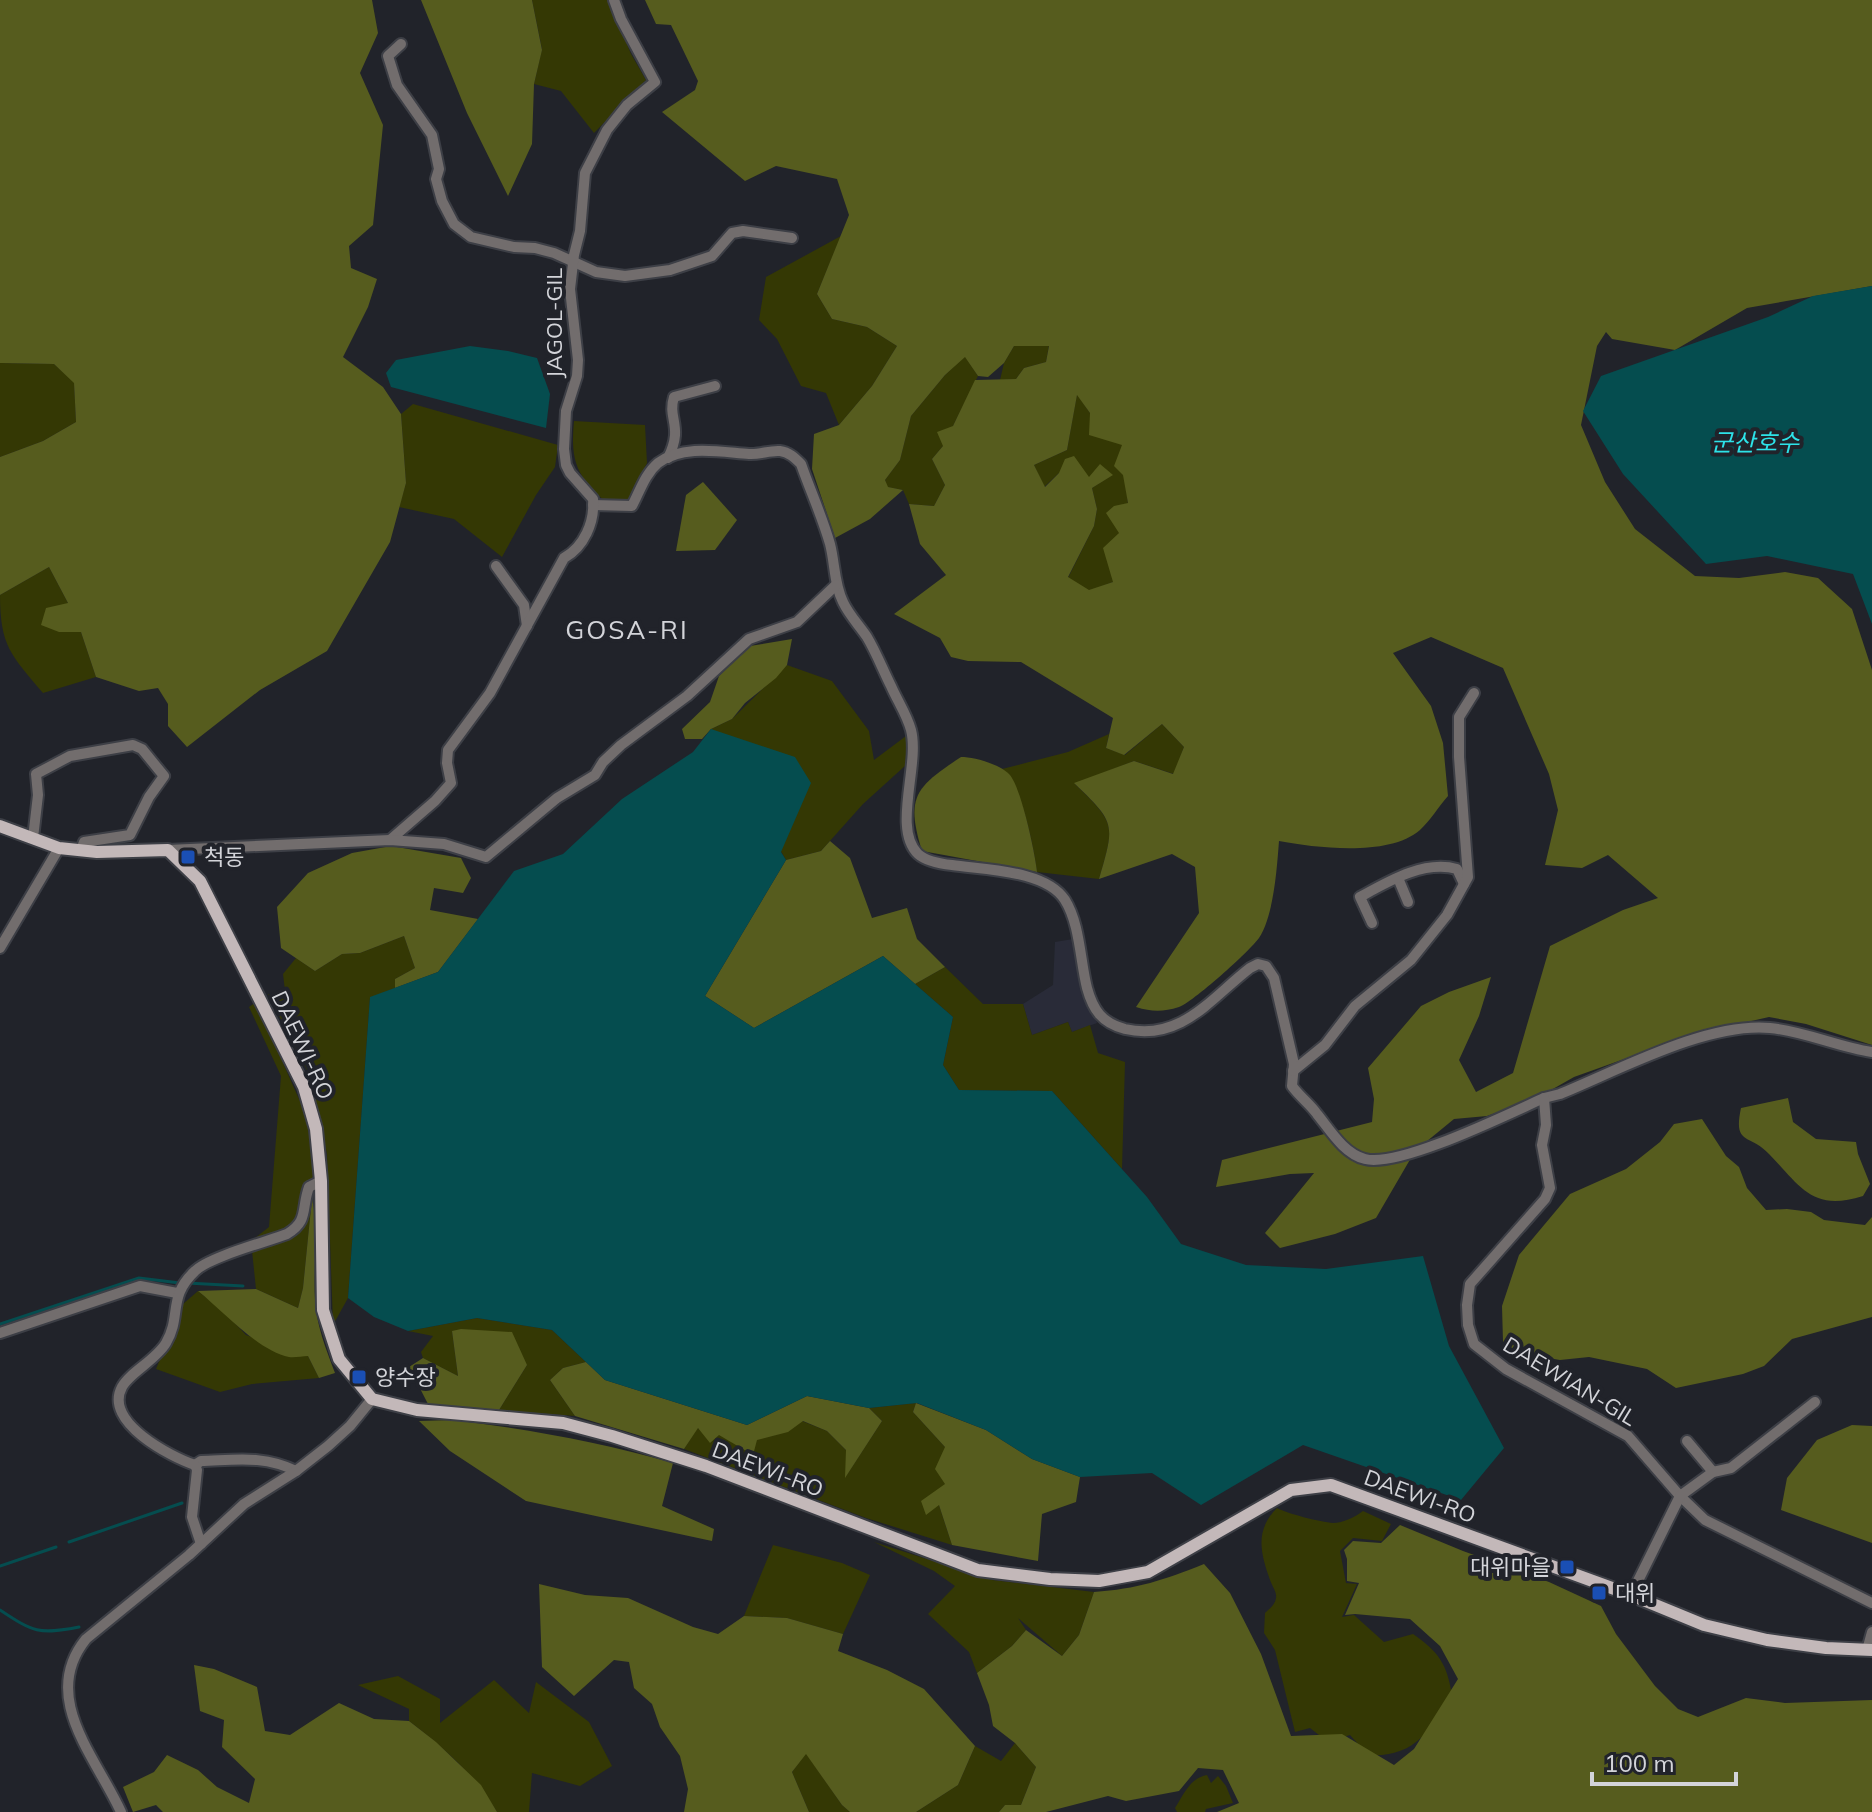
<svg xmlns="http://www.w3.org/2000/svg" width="1872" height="1812" font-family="Mulish,'Noto Sans KR',sans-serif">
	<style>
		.built { fill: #292b38 }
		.green { fill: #343804 }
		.forest { fill: #565c1e; fill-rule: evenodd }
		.water { fill: #054d4f }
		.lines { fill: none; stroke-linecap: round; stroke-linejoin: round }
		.stream { stroke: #054d4f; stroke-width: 3 }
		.minor-casing { stroke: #3d3f46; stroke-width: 14 }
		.major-casing { stroke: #3d3f46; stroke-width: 16 }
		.minor { stroke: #726d6d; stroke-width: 10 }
		.major { stroke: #c3b8b9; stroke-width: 12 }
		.transit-dot { fill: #1a4fb4; stroke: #21232a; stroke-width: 3 }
		.labels { text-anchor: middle; stroke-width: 8; stroke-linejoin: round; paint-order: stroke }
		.street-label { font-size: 22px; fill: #d3d4d9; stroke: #21232a }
		.poi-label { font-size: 22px; fill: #d3d4d9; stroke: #21232a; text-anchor: start }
		.water-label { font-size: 24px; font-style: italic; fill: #2de2e8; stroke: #21232a }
		.quarter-label { font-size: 26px; letter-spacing: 2px; fill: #d3d4d9; stroke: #21232a }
	</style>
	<rect width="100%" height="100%" fill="#21232a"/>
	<!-- built -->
	<path class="built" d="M1073 939 1097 1023 1072 1032 1068 1022 1032 1035 1023 1004 1053 985 1055 942Z"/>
	<!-- green -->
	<g class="green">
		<path d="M532 0H609L631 54 646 80 594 133 561 91 534 84 542 49Z"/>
		<path d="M841 236 817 294 832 319 867 327 897 346 872 386 839 425 826 393 801 386 777 339 759 320 766 277Z"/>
		<path d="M1049 345 1046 362 1024 368 1016 379 1000 380 1004 363 1014 346Z"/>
		<path d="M965 356 978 376 943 446 932 459 945 485 934 506 909 504 903 490 887 487 885 480 900 460 911 416 945 375Z"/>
		<path d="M0 363 54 364 74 382 76 422 43 441 0 457Z"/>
		<path d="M1077 394 1090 413 1122 444 1128 504 1119 533 1113 582 1089 591 1068 578 1094 526 1097 509 1092 488 1112 475 1089 478 1059 473 1044 487 1034 465 1067 450Z"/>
		<path d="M413 404 558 445 555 467 536 495 502 557 454 519 399 507 406 483 401 414Z"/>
		<path d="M574 421 645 425 647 463 629 500 609 505C577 477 570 463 574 421Z"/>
		<path d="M49 567 68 603 59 632H81L96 677 43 693C11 655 0 646 0 595Z"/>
		<path d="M787 665 832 681 869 731 874 760 906 736V765L863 804 821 851 786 860 711 729 732 719Z"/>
		<path d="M1162 724 1184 747 1174 774 1134 761 1075 784C1116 824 1115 824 1099 879L1037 872C1034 847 1021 783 1002 769L1068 752 1109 734 1106 748 1125 755Z"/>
		<path d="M404 936 415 968 395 979V988L370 998 348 1298 333 1325 327 1154 308 1072 268 994 286 999 283 974 296 958 315 971 342 954 360 953Z"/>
		<path d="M945 967 983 1004H1023L1032 1035 1068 1022 1072 1032 1090 1025 1098 1053 1125 1062 1122 1169 1052 1091 959 1090 943 1065 953 1017 915 984Z"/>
		<path d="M256 1002 307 1117 313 1173 312 1198 303 1288 298 1308 256 1289 251 1241 269 1227 281 1076 249 1007Z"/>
		<path d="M198 1291 225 1313 246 1335 308 1356 319 1378 252 1384 220 1392 156 1369 183 1304Z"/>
		<path d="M477 1318 552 1330 586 1362 563 1368 550 1380 575 1416 499 1410 527 1365 452 1331 458 1376 423 1358 421 1352 433 1336 408 1331Z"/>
		<path d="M916 1403 913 1412 945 1447V1484L939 1505 952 1545 866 1518 684 1449 697 1428C735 1440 770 1446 802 1421L827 1431 846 1450V1476L882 1421 869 1408Z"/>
		<path d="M1277 1508C1288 1514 1321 1522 1333 1523 1343 1523 1355 1517 1363 1511L1391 1524 1382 1541 1353 1538 1340 1551 1346 1583 1357 1584 1342 1617 1354 1615 1384 1642 1413 1634C1439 1652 1447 1664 1452 1695 1430 1731 1414 1758 1368 1755L1350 1735 1328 1742 1310 1728 1295 1732 1275 1650 1264 1633 1265 1613C1270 1608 1275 1605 1276 1598 1277 1592 1272 1586 1270 1580 1260 1552 1255 1530 1277 1508Z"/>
		<path d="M874 1542 992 1580 1094 1592 1079 1635 1062 1656 1018 1618 1026 1630 1012 1646 977 1673 969 1652 928 1614 955 1586 934 1571Z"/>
		<path d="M773 1545 842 1563 870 1575 843 1634 787 1618 744 1616Z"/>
		<path d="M398 1676 440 1699V1723L494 1680 529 1713 536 1682 589 1722 612 1766 580 1786 532 1773 529 1812H497C474 1774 444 1748 409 1721V1709L358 1685Z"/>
		<path d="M1015 1743 1036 1767 1021 1805H1005L999 1812H916L958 1785 975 1746 1001 1761Z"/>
		<path d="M806 1753 842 1805 850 1812H809L792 1772Z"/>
		<path d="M1207 1775 1211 1783 1218 1776 1226 1786 1233 1803 1206 1809 1205 1812H1177L1175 1808C1184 1794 1190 1778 1207 1775Z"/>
	</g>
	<!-- forest -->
	<g class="forest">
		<path d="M0 0H372L378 33 360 73 383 125 373 225 349 246 351 268 377 279 368 307 343 357 383 387 401 414 406 483 390 542 327 651 260 690 187 747 168 726V704L158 688 139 691 96 677 81 632H59L41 625 46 608 68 603 49 567 0 595V457L43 441 76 422 74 383 54 364 0 363Z"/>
		<path d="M421 0H532L542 50 534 84 532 144 508 196 467 113Z"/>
		<path d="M645 0H1872V286L1747 308 1675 350 1612 339 1606 332 1597 346 1581 425 1605 482 1635 529 1695 576 1739 578 1785 572 1818 578 1852 609 1872 670V1045L1806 1024 1769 1017 1694 1034 1574 1077 1537 1098 1487 1116 1454 1119 1415 1151 1376 1218 1335 1234 1280 1248 1265 1233 1314 1173 1290 1174 1216 1187 1222 1160 1372 1122 1374 1099 1368 1068 1421 1006 1449 992 1491 977 1479 1016 1459 1060 1476 1092 1513 1073 1550 946 1623 910 1658 898 1608 855 1582 868 1545 865 1558 810 1549 774 1503 668 1431 637 1393 653 1431 706 1443 743 1448 796C1439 806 1430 821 1420 830 1389 857 1317 848 1279 841 1277 867 1274 915 1259 938 1250 951 1192 1003 1179 1007 1163 1012 1152 1012 1136 1007L1199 913 1195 867 1172 854 1099 879C1115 824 1116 823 1074 783L1134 761 1173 774 1184 747 1162 724 1124 755 1106 748 1113 718 1021 662 968 661 951 657 940 638 894 614 946 575 920 544 909 504 934 506 945 485 932 459 943 446 937 432 953 426 975 380 1016 379 1024 368 1046 362 1049 346H1014L1004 363 988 377 978 376 965 357 945 375 911 416 900 460 885 480 888 487 903 490 870 519 835 538 812 469 814 434 839 425 872 386 897 346 867 327 832 319 817 294 849 215 837 179 776 166 745 181 662 112 695 90 698 81 671 25 656 24ZM1077 395 1090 413 1089 435 1122 445 1114 466 1123 475 1128 503 1114 506 1106 513 1119 533 1103 548 1113 582 1089 590 1068 577 1094 526 1097 509 1092 488 1113 475 1100 464 1089 477 1074 456 1065 459 1059 473 1045 487 1034 465 1067 450Z"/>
		<path d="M703 482 737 520 715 550 676 551 686 495Z"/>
		<path d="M792 639 787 665 776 678 745 703 732 719 711 729 702 739H685L682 729 710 702 719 676 750 646Z"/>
		<path d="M961 757C974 757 999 764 1009 774 1021 786 1035 853 1037 872L922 851C905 796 916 787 961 757Z"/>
		<path d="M830 841 850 858 872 918 907 908 917 939 945 967 915 984 883 956 754 1028 705 996 786 860 821 851Z"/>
		<path d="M391 846 461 858 471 878 463 893 434 888 430 910 478 919 438 972 395 988V979L415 968 404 936 360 953 342 954 315 971 281 948 277 907 308 873 352 853Z"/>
		<path d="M1788 1098 1793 1122 1816 1139 1856 1142 1858 1154 1870 1184 1863 1196C1812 1212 1801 1187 1769 1154 1749 1133 1733 1146 1741 1108Z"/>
		<path d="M1702 1119 1726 1156 1739 1167 1747 1188 1766 1210 1787 1209 1811 1212 1824 1220 1865 1225 1872 1217V1317L1792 1339 1764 1366 1743 1374 1676 1388 1647 1369 1589 1357 1560 1360 1520 1353 1503 1342 1502 1306 1519 1255 1570 1194 1626 1169 1660 1142 1674 1124Z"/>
		<path d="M312 1198C319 1231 313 1266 315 1299 316 1324 326 1349 335 1373L319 1378 308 1356C302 1356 294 1358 289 1357 258 1351 222 1310 198 1291L256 1289 298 1308 303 1288Z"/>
		<path d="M461 1329 512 1332 527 1365 499 1410 428 1404 409 1367 423 1358 458 1376 452 1331Z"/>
		<path d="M586 1362 605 1380 747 1425 807 1396 869 1408 882 1421 845 1478 846 1450 827 1431 803 1421 788 1432 757 1440 753 1455 719 1435 710 1443 698 1428 684 1449 575 1416 550 1380 563 1368Z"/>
		<path d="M916 1403 986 1430 1032 1459 1080 1477 1076 1502 1042 1514 1038 1561 952 1545 939 1505 926 1515 921 1501 945 1484 935 1469 945 1447 913 1412Z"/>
		<path d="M453 1420C528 1429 600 1442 673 1463L662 1506 714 1529 712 1541 526 1501 450 1451 419 1421Z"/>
		<path d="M1852 1425 1872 1426V1543L1781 1510 1787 1478 1817 1440Z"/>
		<path d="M1400 1525 1463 1551 1549 1582 1601 1606 1616 1634 1655 1686 1678 1709 1698 1717 1746 1698 1785 1703 1872 1700V1812H1217L1239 1803 1223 1770 1198 1768 1179 1791 1126 1801 1108 1796 1046 1812H999L1005 1805H1021L1036 1767 1015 1743 993 1726 989 1705 977 1673 1012 1646 1026 1630 1062 1656 1079 1635 1094 1592C1137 1589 1164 1580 1204 1564L1230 1593 1261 1654 1291 1736 1342 1734 1394 1765 1414 1749 1458 1679 1440 1646 1410 1619 1355 1614 1345 1615 1359 1583 1347 1581V1559L1344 1550 1353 1541 1381 1543Z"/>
		<path d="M539 1584 585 1595 628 1598 693 1627 718 1634 744 1616 787 1618 843 1634 838 1651 887 1670 924 1689 975 1746 958 1785 916 1812H850L842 1805 806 1754 792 1772 809 1812H684L688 1789 680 1756 660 1727 652 1704 634 1688 629 1662 614 1660 574 1696 542 1667Z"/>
		<path d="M194 1665 214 1669 257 1687 265 1731 290 1735 339 1703 374 1719 409 1721 436 1742 481 1785 497 1812H163L156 1805 133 1812 123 1787 154 1772 167 1755 198 1770 217 1787 249 1803 255 1779 222 1747 224 1720 200 1711Z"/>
	</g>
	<!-- water -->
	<g class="water">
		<path d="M1872 286V624L1853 574 1767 556 1706 564 1623 474 1583 411 1601 376 1768 317 1813 296Z"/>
		<path d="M470 346 508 351 537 358 550 394 546 428 391 387 386 373 396 360Z"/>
		<path d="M711 729 795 757 811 783 781 852 786 860 705 996 754 1028 883 956 953 1017 943 1065 959 1090 1052 1091 1147 1197 1181 1244 1246 1265 1326 1269 1423 1256 1449 1346 1504 1448 1461 1500 1303 1445 1201 1505 1152 1473 1080 1477 1032 1459 986 1430 917 1403 869 1408 807 1396 747 1425 605 1380 552 1330 477 1318 408 1331 374 1317 348 1298 370 997 438 972 514 871 563 854 622 799 693 752Z"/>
	</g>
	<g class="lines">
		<!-- stream -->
		<g class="stream">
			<path d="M187 1283 243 1286"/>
			<path d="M0 1324 139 1278 180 1283"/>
			<path d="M69 1542 182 1503"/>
			<path d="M0 1566 56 1547"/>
			<path d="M0 1610C33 1632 39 1635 79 1627"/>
		</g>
		<defs>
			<g id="minor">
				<path d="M401 44 388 56 397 85 432 135 439 169 436 179 442 201 454 224 471 237 514 247 535 248 554 253 596 272 625 276 670 270 712 256 732 233 743 231 792 238"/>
				<path d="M668 458C684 426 667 419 674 397L715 386"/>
				<path d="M593 505 632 506C640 491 645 474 658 463 683 444 721 452 749 454 759 455 770 450 780 451 789 452 795 458 801 464 810 490 822 516 830 544 835 563 834 584 843 602 849 615 859 625 867 637 876 652 883 670 891 686 897 700 907 715 911 730 920 765 892 829 918 854 926 861 942 864 952 865 985 870 1046 870 1065 900 1080 924 1080 960 1087 988 1093 1010 1102 1023 1125 1029 1181 1042 1211 998 1250 968L1258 964 1266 966 1274 978 1294 1064 1292 1086C1300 1097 1310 1104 1317 1114 1330 1130 1344 1154 1365 1159 1399 1168 1508 1114 1544 1098L1560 1094C1619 1070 1707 1022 1770 1028 1804 1031 1838 1047 1872 1052"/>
				<path d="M496 566 524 605 527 626"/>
				<path d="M33 838 38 795 36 774 70 756 133 745 142 749 164 776 149 797 130 835 84 842 81 850"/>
				<path d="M390 840 435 801 451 783 447 763 448 750 490 693 564 558C584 547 595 522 593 499L570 473 566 465 564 449 566 411 577 376 578 360 570 289 574 255 580 231 585 173 607 130 627 105 655 82 621 19 614 0"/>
				<path d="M168 850 390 840 444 844 486 857 557 798 595 775 603 762 621 745 687 696 749 639 797 622 836 585"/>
				<path d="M1398 878 1408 902"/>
				<path d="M1372 923 1360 897C1389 881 1424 860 1457 869L1464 884"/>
				<path d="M0 948 59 848"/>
				<path d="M1293 1071 1325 1045 1355 1006 1411 960 1447 915 1468 877 1459 757V717L1474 693"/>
				<path d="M1544 1098 1546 1125 1542 1145 1550 1188 1545 1199 1470 1284 1467 1305 1468 1325 1474 1344 1506 1369 1628 1436 1680 1496 1705 1520 1872 1603"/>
				<path d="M0 1333 140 1286 177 1293"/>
				<path d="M1687 1441 1713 1472"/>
				<path d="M195 1465 201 1461C236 1460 264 1455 296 1471"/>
				<path d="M201 1544 192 1517 197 1470 195 1465C171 1457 103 1422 122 1387 129 1373 156 1360 166 1343 182 1316 167 1297 195 1271 209 1257 266 1242 287 1234 309 1221 301 1209 309 1187L321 1181"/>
				<path d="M1631 1595 1680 1496 1713 1472 1731 1468 1815 1402"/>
				<path d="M1867 1650 1872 1632"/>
				<path d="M121 1812C96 1757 39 1697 86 1639L189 1555 244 1504 296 1471 328 1446 350 1426 372 1399"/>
			</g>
			<path id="major" d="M0 826 59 848 97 852 168 850 200 881 304 1087 316 1129 321 1181 323 1310 339 1359 372 1399 417 1410 563 1423 612 1436 706 1466 978 1570 1050 1579 1099 1581 1148 1572 1291 1490 1331 1485 1631 1595 1704 1625 1767 1640 1826 1648 1872 1650"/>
		</defs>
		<!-- minor casing -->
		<use href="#minor" class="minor-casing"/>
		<!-- major casing -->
		<use href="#major" class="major-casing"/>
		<!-- minor -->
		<use href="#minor" class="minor"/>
		<!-- major -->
		<use href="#major" class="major"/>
	</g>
	<!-- markers -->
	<g class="transit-dot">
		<rect x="180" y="849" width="16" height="16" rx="4"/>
		<rect x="351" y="1369" width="16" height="16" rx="4"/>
		<rect x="1559" y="1559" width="16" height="16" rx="4"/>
		<rect x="1591" y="1585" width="16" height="16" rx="4"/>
	</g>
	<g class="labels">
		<!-- street labels -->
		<g class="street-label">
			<text transform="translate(554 323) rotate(-90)" y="8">JAGOL-GIL</text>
			<text transform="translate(303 1045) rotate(65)" y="8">DAEWI-RO</text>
			<text transform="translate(1570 1381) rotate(31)" y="8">DAEWIAN-GIL</text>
			<text transform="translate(768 1469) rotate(21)" y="8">DAEWI-RO</text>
			<text transform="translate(1420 1496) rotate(20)" y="8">DAEWI-RO</text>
		</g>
		<!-- poi labels -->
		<g class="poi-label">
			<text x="204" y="865">척동</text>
			<text x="375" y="1385">양수장</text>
			<text x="1551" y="1575" text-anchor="end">대위마을</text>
			<text x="1615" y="1601">대위</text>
		</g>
		<!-- water labels -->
		<g class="water-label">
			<text x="1755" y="451">군산호수</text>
		</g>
		<!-- quarter labels -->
		<g class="quarter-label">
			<text x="627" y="639">GOSA-RI</text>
		</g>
	</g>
	<!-- scale -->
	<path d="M1592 1772v12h144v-12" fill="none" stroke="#d3d4d9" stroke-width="4"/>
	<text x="1604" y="1772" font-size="24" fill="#d3d4d9" stroke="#21232a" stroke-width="6" paint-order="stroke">100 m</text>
</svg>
